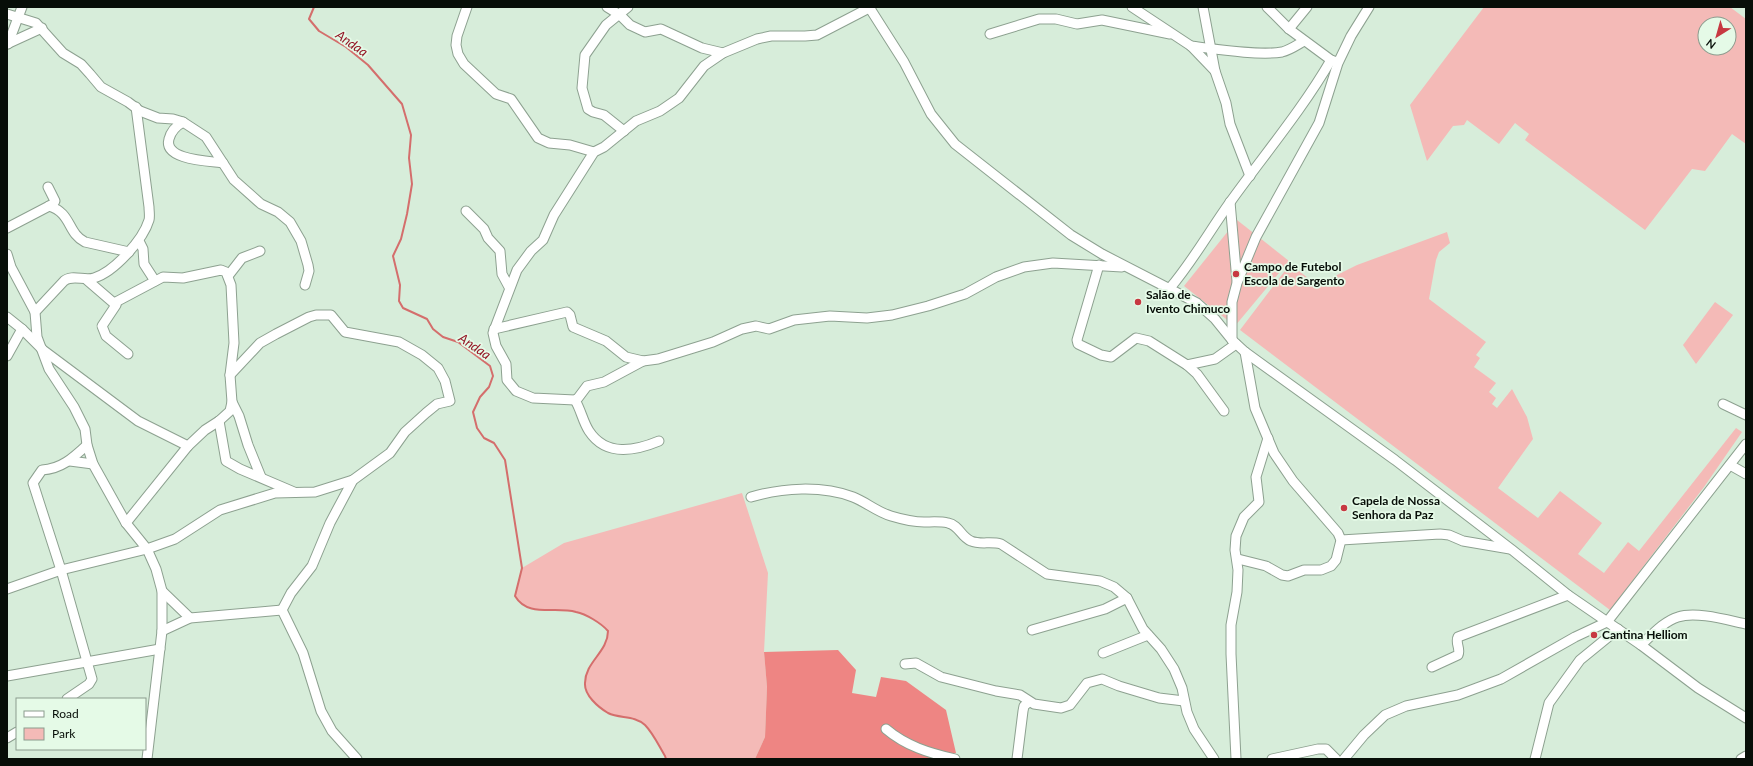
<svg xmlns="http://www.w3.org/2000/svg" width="1753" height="766" font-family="Lato,sans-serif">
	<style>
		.green { fill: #f4bab7; fill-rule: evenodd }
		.forest { fill: #ee8583 }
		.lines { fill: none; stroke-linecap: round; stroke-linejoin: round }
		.stream { stroke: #d46e6c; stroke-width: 2 }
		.minor-casing { stroke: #8da190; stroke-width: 11 }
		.minor { stroke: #fff; stroke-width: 9 }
		.poi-dot { fill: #c73841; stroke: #e5fae7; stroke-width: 1.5 }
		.labels { text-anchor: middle; stroke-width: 3.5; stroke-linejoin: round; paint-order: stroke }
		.poi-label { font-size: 12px; font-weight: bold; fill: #070e08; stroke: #e5fae7; text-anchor: start }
		.water-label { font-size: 13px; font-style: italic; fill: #941525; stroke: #e5fae7 }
	</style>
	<rect width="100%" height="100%" fill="#d7edda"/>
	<!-- green -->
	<g class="green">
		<path d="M1484 7H1730L1746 19V144L1732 134 1705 171 1692 169 1645 230 1525 140 1529 134 1515 123 1499 144 1467 120 1464 125 1453 126 1427 161 1410 105ZM1705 24H1729V48H1705Z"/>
		<path d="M1237 220 1289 261 1235 326 1184 286Z"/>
		<path d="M1447 232 1450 243 1439 252 1436 260 1429 299 1486 342 1476 355 1480 358 1474 367 1496 383 1489 392 1496 398 1492 404 1497 408 1512 389 1527 417 1533 439 1498 488 1538 518 1560 491 1602 523 1578 554 1604 573 1628 542 1639 551 1736 428 1742 432 1704 487 1610 610 1240 330 1290 264 1317 285 1357 265Z"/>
		<path d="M1715 302 1733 315 1696 364 1683 345Z"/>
		<path d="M742 493 768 573 764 652 767 687 765 737 755 759H666L665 756C659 746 653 733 645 725 633 714 620 719 608 713 598 707 584 695 585 683 585 662 608 652 608 631 601 623 586 614 576 612 555 606 528 618 515 596L522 568 564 543Z"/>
	</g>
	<!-- forest -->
	<path class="forest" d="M838 650 856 670 852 693 876 697 881 677 906 681 946 710 956 753 939 759H755L765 737 767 687 764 652Z"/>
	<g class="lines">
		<!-- stream -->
		<path class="stream" d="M314 7 309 19 319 31 346 47 368 65 402 104 411 135 409 158 412 184 407 214 401 239 393 256 400 285 399 301 403 308 427 319 433 329 443 337 458 342 490 366 493 376 489 387 480 397 473 412 477 428 484 438 494 443 505 460 522 568 515 596C528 618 555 606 576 612 586 614 601 623 608 631 608 652 585 662 585 683 584 695 598 707 608 713 620 719 634 715 645 725 653 733 659 746 665 756L666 759"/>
		<defs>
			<g id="minor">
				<path d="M467 7 457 36 456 45 458 54 464 64 496 94 511 99 538 138 549 143 570 145 594 152"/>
				<path d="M607 7 620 15 630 25 645 32 661 29 702 48 723 53"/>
				<path d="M869 7 904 62 931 114 955 144 1071 235 1102 254 1197 303 1215 319 1232 340 1245 352 1395 460 1511 549 1568 595 1641 645 1698 688 1746 718"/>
				<path d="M1132 7 1191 46 1215 71 1226 103 1230 124 1250 176"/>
				<path d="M1203 7 1215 71"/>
				<path d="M1267 7 1289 29 1331 60 1337 62"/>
				<path d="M7 14 36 23 63 53 81 64 90 74 101 87 128 102 140 111 158 118 173 119 183 122 206 137 234 180 261 204 278 212 290 222 301 241 308 265 309 271 305 285"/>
				<path d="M1289 29 1307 7"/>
				<path d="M990 34 1039 19H1056L1077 24 1102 20 1170 34"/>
				<path d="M7 44 42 28"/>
				<path d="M8 44 22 7"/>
				<path d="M1191 46C1215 49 1260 56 1282 52 1290 50 1297 45 1304 41"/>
				<path d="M136 107 149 207C149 211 150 216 149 220 143 240 114 272 94 278 84 281 72 274 64 281L35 312 37 337 49 369 74 407 85 429 87 445 93 464 126 523 147 549 156 569 162 591V631L147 759"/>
				<path d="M183 122C176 126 171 131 169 139 163 160 209 161 223 163"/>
				<path d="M624 131 604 115 593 112 588 109 582 88 585 55 606 25 628 7"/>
				<path d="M1230 202 1237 281"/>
				<path d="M49 206C72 213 67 233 85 242L129 252"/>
				<path d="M466 211 484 229 488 238 500 251 502 274 509 287"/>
				<path d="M7 228 53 204 55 201 48 187"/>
				<path d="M139 241 143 249 144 264 155 281"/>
				<path d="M7 254 11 267 35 312"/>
				<path d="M1099 265 1077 340 1078 344 1101 355 1111 357 1136 338 1149 341 1187 365 1197 374 1224 411"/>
				<path d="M228 276 242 258 260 251"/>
				<path d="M87 280 116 305 102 326 106 336 128 354"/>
				<path d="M1170 288C1193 261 1210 230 1231 201 1264 155 1302 110 1331 60"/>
				<path d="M114 303 163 277 183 278 221 270 226 272 231 285 234 343 230 375 232 402 230 411 219 421 205 430 188 446 126 523"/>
				<path d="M7 317 22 329 43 350 138 421 188 446"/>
				<path d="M494 329 567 312 570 315 573 327 606 341 626 357 643 361 658 359 713 342 742 329 756 326 769 329 794 320 830 316 867 318 892 315 928 306 965 294 996 277 1024 267 1053 263 1122 267"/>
				<path d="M1232 340V302L1237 283 1256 237 1319 123 1338 63 1351 36 1369 7"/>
				<path d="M7 356 22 329"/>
				<path d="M643 361 604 382 587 386 578 398 575 400 533 398 516 391 507 380 506 364 496 346 493 333 517 270 531 251 543 240 554 215 594 152 604 147 636 121 660 111 679 98 704 66 723 53 757 39 771 36H805L817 35 871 7"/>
				<path d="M1187 365 1215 359 1236 344"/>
				<path d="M230 375 260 343 276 334 309 317 316 315H331L345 332 399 342 422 355 438 368 445 381 450 401 437 404 426 413 405 432 390 453 353 480 330 523 312 566 291 593 282 610"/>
				<path d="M575 400C581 410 583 422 589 431 606 457 635 451 659 441"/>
				<path d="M232 402 239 416 248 445 261 477"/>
				<path d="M1723 404 1746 415"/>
				<path d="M219 421 226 461 240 469 294 492"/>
				<path d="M70 461 93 464"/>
				<path d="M1730 465 1746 474"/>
				<path d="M751 497C782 488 821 485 853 497 866 502 877 512 891 516 901 519 913 522 924 522 931 522 940 521 948 523 959 525 961 537 971 541 980 545 991 541 1001 544L1047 574 1100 581 1114 587 1127 598 1143 629 1161 649 1174 669 1182 688 1187 712 1194 729 1214 759"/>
				<path d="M1341 540 1440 534 1449 535 1463 541 1510 549"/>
				<path d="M1238 559 1266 566 1282 575 1288 576 1304 570H1321L1331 566 1336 560 1341 540 1338 533 1293 481 1274 453 1255 408 1245 352"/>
				<path d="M7 589 61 570 147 549 175 539 220 510 275 493 315 492 353 480"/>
				<path d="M162 591 190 618"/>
				<path d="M282 610 303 653 321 711 332 731 357 759"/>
				<path d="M1032 630 1105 609 1127 598"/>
				<path d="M162 631 190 618 282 610"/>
				<path d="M1641 645C1651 636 1664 621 1678 617 1696 611 1727 620 1746 624"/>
				<path d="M1103 653 1148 635"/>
				<path d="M905 664 916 663 941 677 996 691 1020 695 1034 704 1061 708 1070 705 1087 683 1102 679 1119 686 1159 698 1184 701"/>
				<path d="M1432 667 1458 655C1461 649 1455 643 1458 637L1568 595"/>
				<path d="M7 676 160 649"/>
				<path d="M67 699 89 684 92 679 61 570 33 483 42 470C61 469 73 458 87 445"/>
				<path d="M886 729C906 746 929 753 955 759"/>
				<path d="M7 738 17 732"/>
				<path d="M1017 759 1023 711 1024 706 1029 702"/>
				<path d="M1236 759 1231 654V625L1237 592 1238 570 1235 550 1236 536 1244 517 1259 502 1256 477 1268 438"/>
				<path d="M1272 759 1318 749H1326L1336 759"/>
				<path d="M1344 759 1364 735 1385 715 1406 706 1458 695 1501 679 1575 637 1607 622 1746 444"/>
				<path d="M1535 759 1549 703 1580 660 1618 629"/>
				<path d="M1741 759 1746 756"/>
			</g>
		</defs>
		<!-- minor casing -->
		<use href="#minor" class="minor-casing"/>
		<!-- minor -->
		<use href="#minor" class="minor"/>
	</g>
	<!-- markers -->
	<g class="poi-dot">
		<circle cx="1236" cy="274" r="4"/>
		<circle cx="1138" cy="302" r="4"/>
		<circle cx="1344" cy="508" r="4"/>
		<circle cx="1594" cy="635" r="4"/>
	</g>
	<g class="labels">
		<!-- poi labels -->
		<g class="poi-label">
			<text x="1244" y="271">Campo de Futebol<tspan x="1244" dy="14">Escola de Sargento</tspan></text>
			<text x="1146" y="299">Salão de<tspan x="1146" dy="14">Ivento Chimuco</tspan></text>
			<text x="1352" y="505">Capela de Nossa<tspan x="1352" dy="14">Senhora da Paz</tspan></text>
			<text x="1602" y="639">Cantina Helliom</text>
		</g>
		<!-- water labels -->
		<g class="water-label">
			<text transform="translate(352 43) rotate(35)" y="5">Andaa</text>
			<text transform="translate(475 346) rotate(34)" y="5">Andaa</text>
		</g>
	</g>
	<!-- border -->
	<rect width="1753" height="766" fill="none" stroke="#070e08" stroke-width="16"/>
	<!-- legend -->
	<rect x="16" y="698" width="130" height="52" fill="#e5fae7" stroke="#8c9c8e"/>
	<rect x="24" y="711" width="20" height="6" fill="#ffffff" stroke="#8c9c8e"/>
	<text x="52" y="718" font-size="12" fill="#070e08">Road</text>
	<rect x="24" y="728" width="20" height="12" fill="#f4bab7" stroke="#8c9c8e"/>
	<text x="52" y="738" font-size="12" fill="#070e08">Park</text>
	<!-- north arrow -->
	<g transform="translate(1717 36) rotate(217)"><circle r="19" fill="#e5fae7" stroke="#8c9c8e"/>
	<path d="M0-3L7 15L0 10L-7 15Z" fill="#c73841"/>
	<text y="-6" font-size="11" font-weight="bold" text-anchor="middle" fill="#070e08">N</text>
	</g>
</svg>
